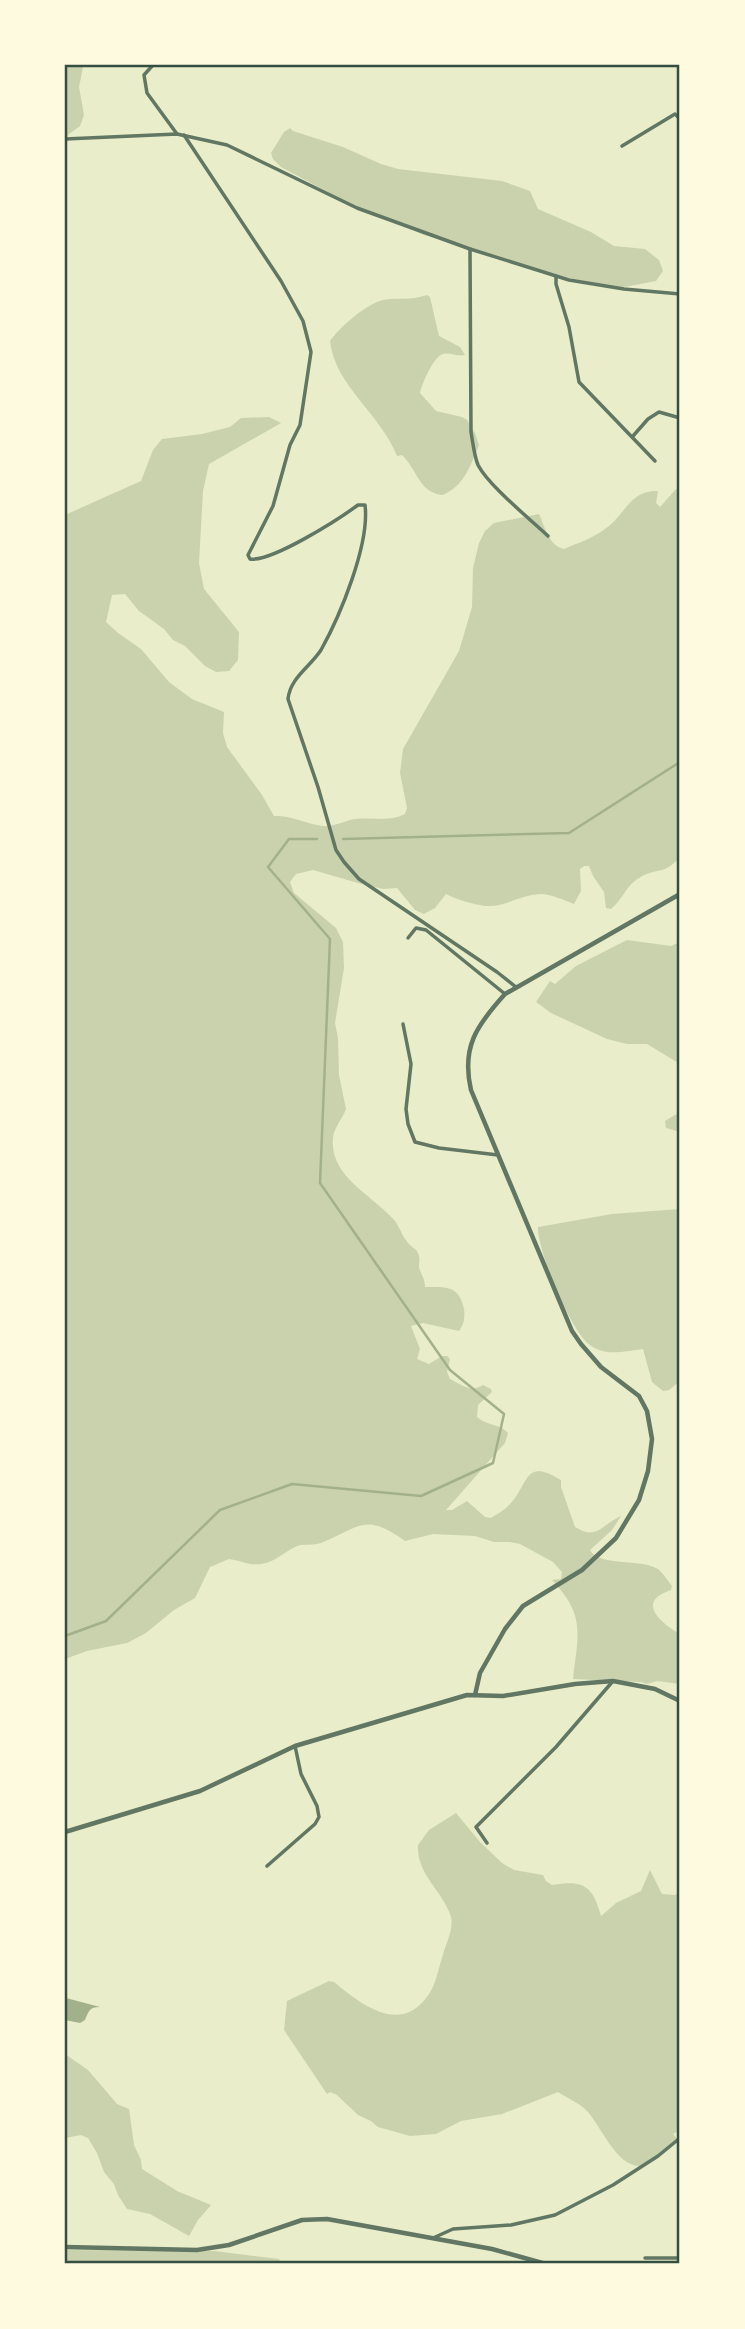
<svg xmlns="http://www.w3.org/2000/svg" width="745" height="2329" viewBox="0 0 745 2329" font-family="'Varela Round',sans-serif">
<rect width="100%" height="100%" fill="#e9edc9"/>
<g fill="#cad2ad">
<path d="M65 65 83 67 79 87 84 115 80 126 69 134 67 138 69 141 65 140Z"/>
<path d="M290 128 293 131 343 147 381 164 398 169 502 181 530 191 538 209 591 232 614 246 645 249 659 260 663 271 656 281 619 288 573 279 424 235 352 205 281 167 273 159 271 153 284 132Z"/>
<path d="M427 295 430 297 439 336 460 347 465 355C457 357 450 352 443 354 433 357 422 384 420 393L436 411 462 417 467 420 475 433 479 445C470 466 465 485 443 495 419 493 417 469 402 455L397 456C380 413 335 386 330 341 340 327 366 304 383 300 398 297 409 301 427 295Z"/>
<path d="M269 417 281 423 209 464 203 491 199 563 204 589 239 632 238 660 229 671 216 672 205 666 185 646 173 640 164 629 139 611 125 594 112 595 106 622 118 633 141 649 169 682 192 699 224 712 223 733 227 747 262 795 274 816C291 815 306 824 323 826 336 827 344 820 356 819 373 817 389 822 405 814L407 808 400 773 403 749 459 651 472 607 473 568 479 543 485 531 494 523 539 514C545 527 548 545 564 549 578 543 593 538 605 529 625 516 629 490 658 491L656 503 660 507 676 489 680 490V858C675 862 668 869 662 870 652 872 646 873 636 880 625 888 622 900 611 909L606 908 604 892 593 876 589 866H584L580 869 581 891 574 904C564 900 553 895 542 894 522 894 505 907 488 906 478 906 455 899 446 894L435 908 424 914 415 910 397 888 383 889 358 883 313 870 296 874 290 882 294 893 336 928 343 942 344 968 335 1023 338 1038 339 1075 346 1109C342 1120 334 1127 333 1138 329 1177 374 1196 395 1221 400 1228 403 1238 409 1244 413 1248 418 1250 419 1256 420 1259 419 1263 419 1267 421 1275 425 1278 425 1287 446 1287 459 1285 464 1309 465 1318 464 1324 459 1331L423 1323 411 1326 420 1349 417 1359 429 1364 442 1356H447L450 1359 447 1372 450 1379C462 1385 471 1393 483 1385L491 1389 492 1392 478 1405 477 1417C487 1426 499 1423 508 1433L505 1443 446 1510H452L467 1501 485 1517 491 1518C497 1514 505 1510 510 1504 529 1484 524 1457 561 1480V1487L575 1527C598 1541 600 1525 621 1516L612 1530 590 1550C599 1567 640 1558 658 1569 663 1573 668 1581 672 1586L671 1590C635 1602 661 1623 680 1634V1684L657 1681 647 1684 641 1682 573 1679C578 1634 586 1616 552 1580L561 1579 562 1572 553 1562 520 1544 510 1542H494L475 1536 433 1534 405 1541C364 1512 361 1527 321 1543 313 1546 303 1543 295 1547 285 1552 276 1560 266 1563 249 1567 244 1561 229 1559L210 1567 195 1598 174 1610 146 1633 127 1643 87 1651 65 1659V515L141 481 153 450 162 439 202 434 230 427 241 418Z"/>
<path d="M627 940 671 946 680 942V1064L647 1044H627L607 1039 551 1013 536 1002 550 981 555 984 576 966Z"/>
<path d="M680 1112V1132L666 1128 665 1121Z"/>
<path d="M680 1209V1381L669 1390 663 1391 652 1382 643 1349C625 1351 606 1357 590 1345 571 1332 537 1250 538 1227L612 1214Z"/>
<path d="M456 1813 480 1842 502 1863 514 1870 543 1875 546 1881 552 1885C584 1880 592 1885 601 1916L616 1903 641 1891 650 1870 662 1894 675 1895 680 1892V2130L673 2134 677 2139C672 2147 665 2152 657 2158 623 2187 604 2128 586 2110 579 2103 567 2098 558 2092L502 2114 461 2121 436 2134 410 2136 378 2127 371 2121 358 2115 337 2095 330 2092 327 2094 284 2030 287 2001 329 1981 334 1982C362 2005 401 2036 429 1994 436 1984 438 1970 442 1958 445 1946 454 1929 451 1917 443 1891 416 1874 418 1845L429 1830Z"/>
<path d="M65 2054 88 2070 117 2104 129 2109 134 2145 141 2160 142 2169 177 2191 211 2205 198 2220 189 2236 150 2214 127 2209 118 2195 114 2184 104 2172 97 2153 88 2138 81 2135 65 2138Z"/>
<path d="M65 2250 215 2251 279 2259 281 2264H65Z"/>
</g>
<path fill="#a3b18a" d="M65 1990 66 1998 100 2007C89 2007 89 2011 85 2020L80 2023 65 2020Z"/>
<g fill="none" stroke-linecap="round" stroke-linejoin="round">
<g stroke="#a3b18a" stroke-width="2.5">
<path d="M343 839 569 833 680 762"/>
<path d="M65 1636 106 1621 220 1510 292 1484 421 1496 493 1463 504 1414 450 1370 320 1183 330 939 268 867 289 839H317"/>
</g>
<g stroke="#617663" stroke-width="3.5">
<path d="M153 65 144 75 147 93 177 134"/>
<path d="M184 135 281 281 303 321 311 352 300 425 290 445 273 506 248 555 250 559C272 562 339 519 358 505H365C370 544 340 616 321 650 310 667 290 678 288 699L318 787 336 850 344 862 359 879 497 972 516 987"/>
<path d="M65 139 177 134 227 145 357 208 470 249 569 280 624 289 680 294"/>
<path d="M622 146 675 114 680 119"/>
<path d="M470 249 471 432C473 443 474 455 478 465 489 486 529 518 548 536"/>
<path d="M556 276V284L569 327 579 382 655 461"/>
<path d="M633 436 648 419 659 412 680 418"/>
<path d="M408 938 416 928 426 930 505 994"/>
<path d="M403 1024 411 1064 406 1109 408 1124 415 1142 439 1148 498 1155"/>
<path d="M487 1843 476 1827 556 1747 613 1681"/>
<path d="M267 1866 315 1824 319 1817 317 1806 301 1774 295 1746"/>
<path d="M433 2238 453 2229 511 2225 555 2215 613 2185 658 2156 680 2138"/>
<path d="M645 2258H680"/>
</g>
<g stroke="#617663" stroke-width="4.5">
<path d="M475 1695 480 1673 505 1629 523 1606 582 1570 616 1538 639 1500 648 1471 652 1439 647 1411 639 1396 601 1367 581 1344 572 1331 471 1090C461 1047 477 1025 505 994L680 894"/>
<path d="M65 1832 200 1791 295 1746 467 1695 503 1696 575 1684 613 1681 655 1689 680 1701"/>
<path d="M65 2247 197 2250 229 2245 302 2220 327 2219 492 2249 546 2264"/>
</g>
</g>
<rect width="745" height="2329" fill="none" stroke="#fefae0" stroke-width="133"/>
<rect x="66" y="66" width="612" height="2196" fill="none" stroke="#344e41" stroke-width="2.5"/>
</svg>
